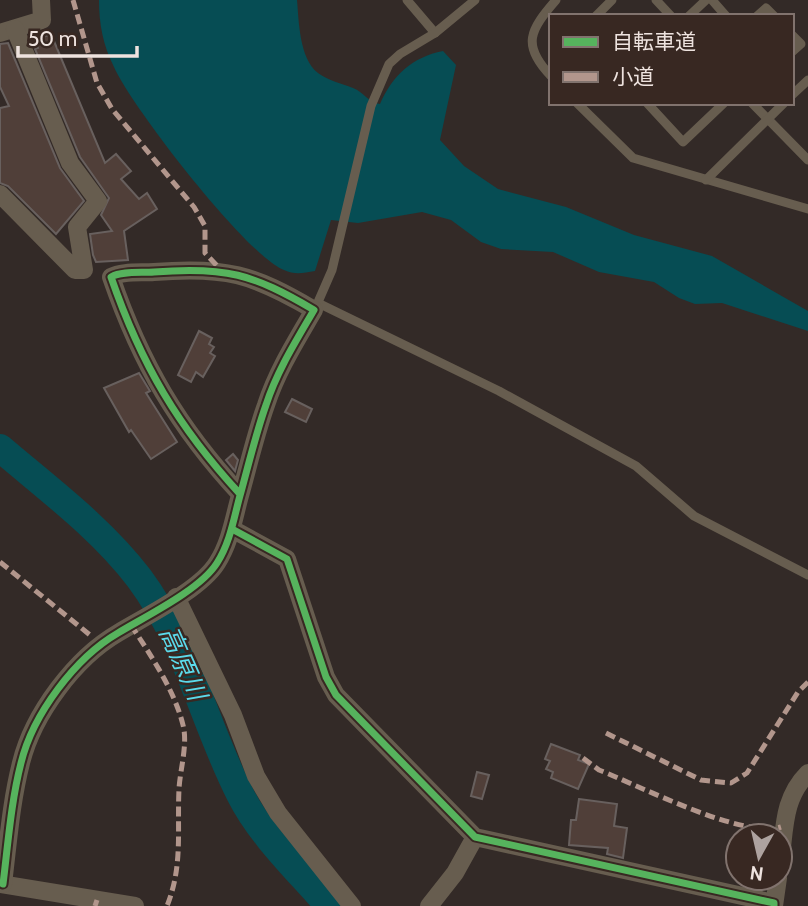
<svg xmlns="http://www.w3.org/2000/svg" width="808" height="906" viewBox="0 0 808 906" font-family="Cabin,'Noto Sans JP',sans-serif">
<rect width="100%" height="100%" fill="#332a27"/>
<path fill="#064d54" d="M99 0H297C299 21 299 58 318 73 329 81 341 83 353 88 364 92 367 102 380 104 392 76 412 57 443 51L456 65 440 140 464 166 498 189 566 207 634 235 712 256 808 311V331L722 303 695 304 679 298 654 282 599 272 553 252 501 249 481 242 451 220 422 212 358 223 331 220 315 271C303 273 295 275 284 270 247 256 131 106 114 67 103 45 99 24 99 0Z"/>
<g fill="none" stroke-linecap="round" stroke-linejoin="round">
<path stroke="#064d54" stroke-width="28" d="M0 448C48 489 101 528 139 578 187 642 204 724 240 794 261 836 299 871 329 906"/>
</g>
<g fill="#503f39" stroke="#68605e" stroke-width="2">
<path d="M51 34 105 163 116 154 131 171 121 179 139 199 147 193 157 209 124 231 128 260 96 262 93 255 90 234 112 231 101 215 109 198 80 157 35 49 38 48 35 40Z"/>
<path d="M8 43 60 168 84 201 56 234 8 186 0 183V108L9 106 0 87V44Z"/>
<path d="M199 331 212 338 209 344 214 347 210 353 215 356 203 377 196 372 191 382 178 375Z"/>
<path d="M139 373 150 391 146 393 177 442 151 459 131 430 129 432 104 388Z"/>
<path d="M292 399 312 409 306 422 285 412Z"/>
<path d="M233 454 238 460 235 471 226 460Z"/>
<path d="M551 744 580 755 578 760 589 764 578 789 551 778 553 772 546 769 550 761 545 759Z"/>
<path d="M477 772 489 775 482 799 471 796Z"/>
<path d="M579 799 617 804 614 826 627 828 623 858 607 854 608 848 569 845 571 820H576Z"/>
</g>
<g fill="none" stroke-linecap="round" stroke-linejoin="round">
<g stroke="#675d4f" stroke-width="9">
<path d="M407 0 435 33"/>
<path d="M656 0 671 16"/>
<path d="M712 0 726 16"/>
<path d="M596 16 612 0"/>
<path d="M689 16 706 0"/>
<path d="M757 16 766 8 774 16"/>
<path d="M792 35 801 44 792 52"/>
<path d="M551 76C521 45 530 30 556 0"/>
<path d="M792 95 808 80"/>
<path d="M577 103 633 158 808 209"/>
<path d="M647 103 683 142 724 103"/>
<path d="M752 103 808 160"/>
<path d="M706 180 784 103"/>
<path d="M318 303 499 391 636 466 694 516 808 575"/>
<path d="M315 309 332 270 371 106 389 64 400 54 435 33 475 0"/>
</g>
<g stroke="#675d4f" stroke-width="18">
<path d="M0 33 42 20 41 0"/>
<path d="M0 194 75 270H84L77 227 98 201 70 163 15 29"/>
<path d="M232 529 287 559 326 677 336 695 475 837 774 903"/>
<path d="M176 597 233 715 256 776 278 813 352 906"/>
<path d="M780 864C785 830 782 799 808 773"/>
<path d="M0 884 135 906"/>
<path d="M3 884C8 844 11 802 21 763 33 714 75 658 118 633 146 616 200 590 217 563 231 541 234 516 241 492 249 463 256 433 266 405 277 371 296 341 314 310 253 274 225 266 154 272 140 273 122 271 111 277 141 364 178 427 240 494"/>
<path d="M429 906 455 873 475 837"/>
<path d="M774 906 778 878"/>
</g>
<g stroke="#b2968c" stroke-width="5" stroke-dasharray="10 5" stroke-linecap="butt">
<path d="M73 0 97 83 112 109 194 207 205 226V253L221 270"/>
<path d="M0 562 90 635"/>
<path d="M131 625C151 656 174 689 183 725 188 744 180 770 179 789 177 831 183 866 167 906"/>
<path d="M606 733 701 780 731 783 747 773 798 692 808 682"/>
<path d="M583 758 599 770C640 786 743 839 781 827"/>
<path d="M95 906 97 900"/>
</g>
<g stroke="#382822" stroke-width="11">
<g id="cycleway">
<path d="M232 529 287 559 326 677 336 695 475 837 774 903V906"/>
<path d="M3 884C8 844 11 802 21 763 33 714 75 658 118 633 146 616 200 590 217 563 231 541 234 516 241 492 249 463 256 433 266 405 277 371 296 341 314 310 253 274 225 266 154 272 140 273 122 271 111 277 141 364 178 427 240 494"/>
</g>
</g>
<use href="#cycleway" stroke="#56b35d" stroke-width="7"/>
</g>
<g text-anchor="middle" dominant-baseline="central" stroke-width="5" stroke-linejoin="round" paint-order="stroke">
<g font-size="26" font-style="italic" fill="#5bdaeb" stroke="#382822">
<text transform="translate(183 663) rotate(66)">高原川</text>
</g>
</g>
<rect x="549" y="14" width="245" height="91" fill="#382822" stroke="#81736e" stroke-width="2"/>
<rect x="563" y="37" width="35" height="10" fill="#56b35d" stroke="#81736e" stroke-width="2"/>
<text x="612" y="49" font-size="21" fill="#eee3df">自転車道</text>
<rect x="563" y="72" width="35" height="10" fill="#b2968c" stroke="#81736e" stroke-width="2"/>
<text x="612" y="84" font-size="21" fill="#eee3df">小道</text>
<g transform="translate(759 857) rotate(188)"><circle r="33" fill="#382822" stroke="#81736e" stroke-width="2"/>
<path d="M0-5L12 26L0 18L-12 26Z" fill="#ada29f"/>
<text y="-10" font-size="19" font-weight="bold" text-anchor="middle" fill="#eee3df">N</text>
</g>
<path d="M18 46v10h119v-10" fill="none" stroke="#eee3df" stroke-width="3.5"/>
<text x="28" y="46" font-size="21" fill="#eee3df" stroke="#382822" stroke-width="5" paint-order="stroke">50 m</text>
</svg>
